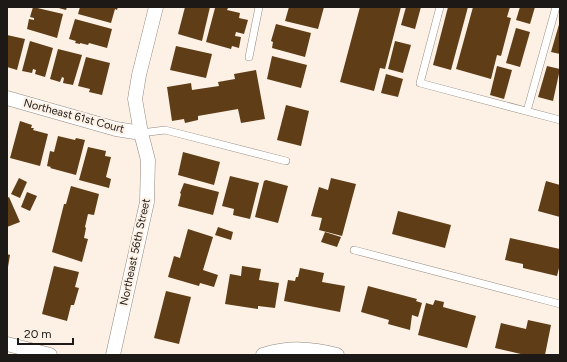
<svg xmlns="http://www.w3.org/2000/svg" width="567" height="362" viewBox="0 0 567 362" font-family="Figtree,sans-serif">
<rect width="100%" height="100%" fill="#fdf1e6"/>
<g fill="#5f3e17">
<path d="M33 7 63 14 57 38 27 29 29 19 34 20V18L30 17Z"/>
<path d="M55 7H67L66 10Z"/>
<path d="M80 7H118L117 10 115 9 111 23 78 14Z"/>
<path d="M185 7H210L202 41 178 34Z"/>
<path d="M225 7 228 8 227 10 240 13 239 18 248 20 244 34 236 32 235 36 241 37 239 48 232 46 231 49 206 42 215 8Z"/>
<path d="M289 7H324L318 29 285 21Z"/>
<path d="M360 7H401L385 69 380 68 374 91 340 82Z"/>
<path d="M406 7H421L415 29 401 25Z"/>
<path d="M448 7H468L451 70 433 65Z"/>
<path d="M473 7H510L507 17 511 18 501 56 497 55 491 79 456 69Z"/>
<path d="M520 7H535L530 24 516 20Z"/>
<path d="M75 19 112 29 107 48 89 43 88 45 80 43V44L75 43 76 41 69 39Z"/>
<path d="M560 21V54L551 52Z"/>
<path d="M276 24 311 33 305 57 272 48 273 42 271 41Z"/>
<path d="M516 28 530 32 520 67 506 63Z"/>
<path d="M7 35 25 39 17 70 7 67Z"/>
<path d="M30 41 53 48 45 77 35 74 36 70 33 69 32 73 22 71Z"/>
<path d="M395 41 411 45 403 73 388 69Z"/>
<path d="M176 46 212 54 206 78 170 70Z"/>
<path d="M58 49 82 55 73 85 63 83 64 78 62 77 60 82 50 79Z"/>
<path d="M272 56 307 65 301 88 267 79Z"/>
<path d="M86 57 110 63 102 95 89 92 90 89 78 86Z"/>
<path d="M497 66 512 70 504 99 490 95Z"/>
<path d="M547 66 560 69 553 101 538 97Z"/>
<path d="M256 70 265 119 241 123 238 109 198 116V120L185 123 184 119 172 121 167 87 191 83 192 90 219 86 218 82 235 79 234 74Z"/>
<path d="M386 74 403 79 398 97 381 93Z"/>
<path d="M286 105 309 111 301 146 277 140Z"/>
<path d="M20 121 32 125 31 128H34L33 130 48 134 40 166 10 158Z"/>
<path d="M58 136 75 140 76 138 85 140 76 175 50 168 51 167 47 166 50 151 54 152Z"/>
<path d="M88 147 106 151 105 156 111 157 106 177 111 179 109 188 79 180Z"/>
<path d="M183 152 220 162 214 185 178 175Z"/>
<path d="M230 176 259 183 250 219 233 215 234 209 222 206Z"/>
<path d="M19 178 27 182 20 198 11 194Z"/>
<path d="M331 178 356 184 342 236 319 230 322 218 311 216 319 187 328 190Z"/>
<path d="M266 180 288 186 278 223 255 217 264 181Z"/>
<path d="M546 181 560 185V217L538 211Z"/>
<path d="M184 183 219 192 213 215 178 206 181 194 180 193Z"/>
<path d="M71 186 99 194 94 215 88 214 85 227 86 228 84 238 88 239 82 262 52 252 64 204H66Z"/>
<path d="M27 192 37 196 30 211 21 207Z"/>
<path d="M9 197 20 222 7 227V198Z"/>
<path d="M398 211 451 225 445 248 392 234Z"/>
<path d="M218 227 233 232 231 240 215 235Z"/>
<path d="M188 229 213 237 203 270 218 275 214 287 200 283 199 286 168 277 174 256 180 258Z"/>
<path d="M325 232 341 237 337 247 321 242Z"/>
<path d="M510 238 560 249V264L557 276 523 268V264L505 260Z"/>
<path d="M7 254 10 255 8 267H7Z"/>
<path d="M54 266 79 272 75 287 79 288 74 305H71L67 321 42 314Z"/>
<path d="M242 266 261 269 259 280 279 283 275 308 258 306V309L225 304 230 274 241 276Z"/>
<path d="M300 268 324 273 322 282 345 286 340 312 284 301 288 280 295 281 296 277H298Z"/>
<path d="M368 286 417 299 416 301 422 303 418 317 412 315 410 330 388 324 389 320 361 312Z"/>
<path d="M166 291 191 297 179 344 154 338Z"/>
<path d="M435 300 444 302 443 307 476 316 467 348 418 335 426 303 433 305Z"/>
<path d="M528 320 551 325 545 355H525L495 348 501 323 526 329Z"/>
</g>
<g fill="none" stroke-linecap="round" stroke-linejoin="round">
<g stroke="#93887e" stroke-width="8">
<g id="lane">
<path d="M440 7 420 83 560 120"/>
<path d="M249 57 259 7"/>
<path d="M527 111 556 7"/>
<path d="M141 133 165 130 286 161"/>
<path d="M354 250 560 304"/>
</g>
</g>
<g stroke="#93887e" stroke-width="15">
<g id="street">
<path d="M7 98 116 129 141 133"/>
<path d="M7 344 50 355"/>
<path d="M113 355 147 202 148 160 141 133 135 99 139 75 156 7"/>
<path d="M263 355C289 347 310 348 337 355"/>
</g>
</g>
<use href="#lane" stroke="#fff" stroke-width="7"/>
<use href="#street" stroke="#fff" stroke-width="14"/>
</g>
<g text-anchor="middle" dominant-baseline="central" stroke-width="4" stroke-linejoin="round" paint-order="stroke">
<g font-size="11" fill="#1d1916" stroke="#fdf1e6">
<text transform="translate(74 116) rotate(15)">Northeast 61st Court</text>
<text transform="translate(135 252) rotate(-78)">Northeast 56th Street</text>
</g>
</g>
<rect width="567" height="362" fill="none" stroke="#1d1916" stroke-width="16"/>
<path d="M18 338v6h55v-6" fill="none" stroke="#1d1916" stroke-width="2"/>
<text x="24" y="338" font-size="12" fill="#1d1916" stroke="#fdf1e6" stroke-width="3" paint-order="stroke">20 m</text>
</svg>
